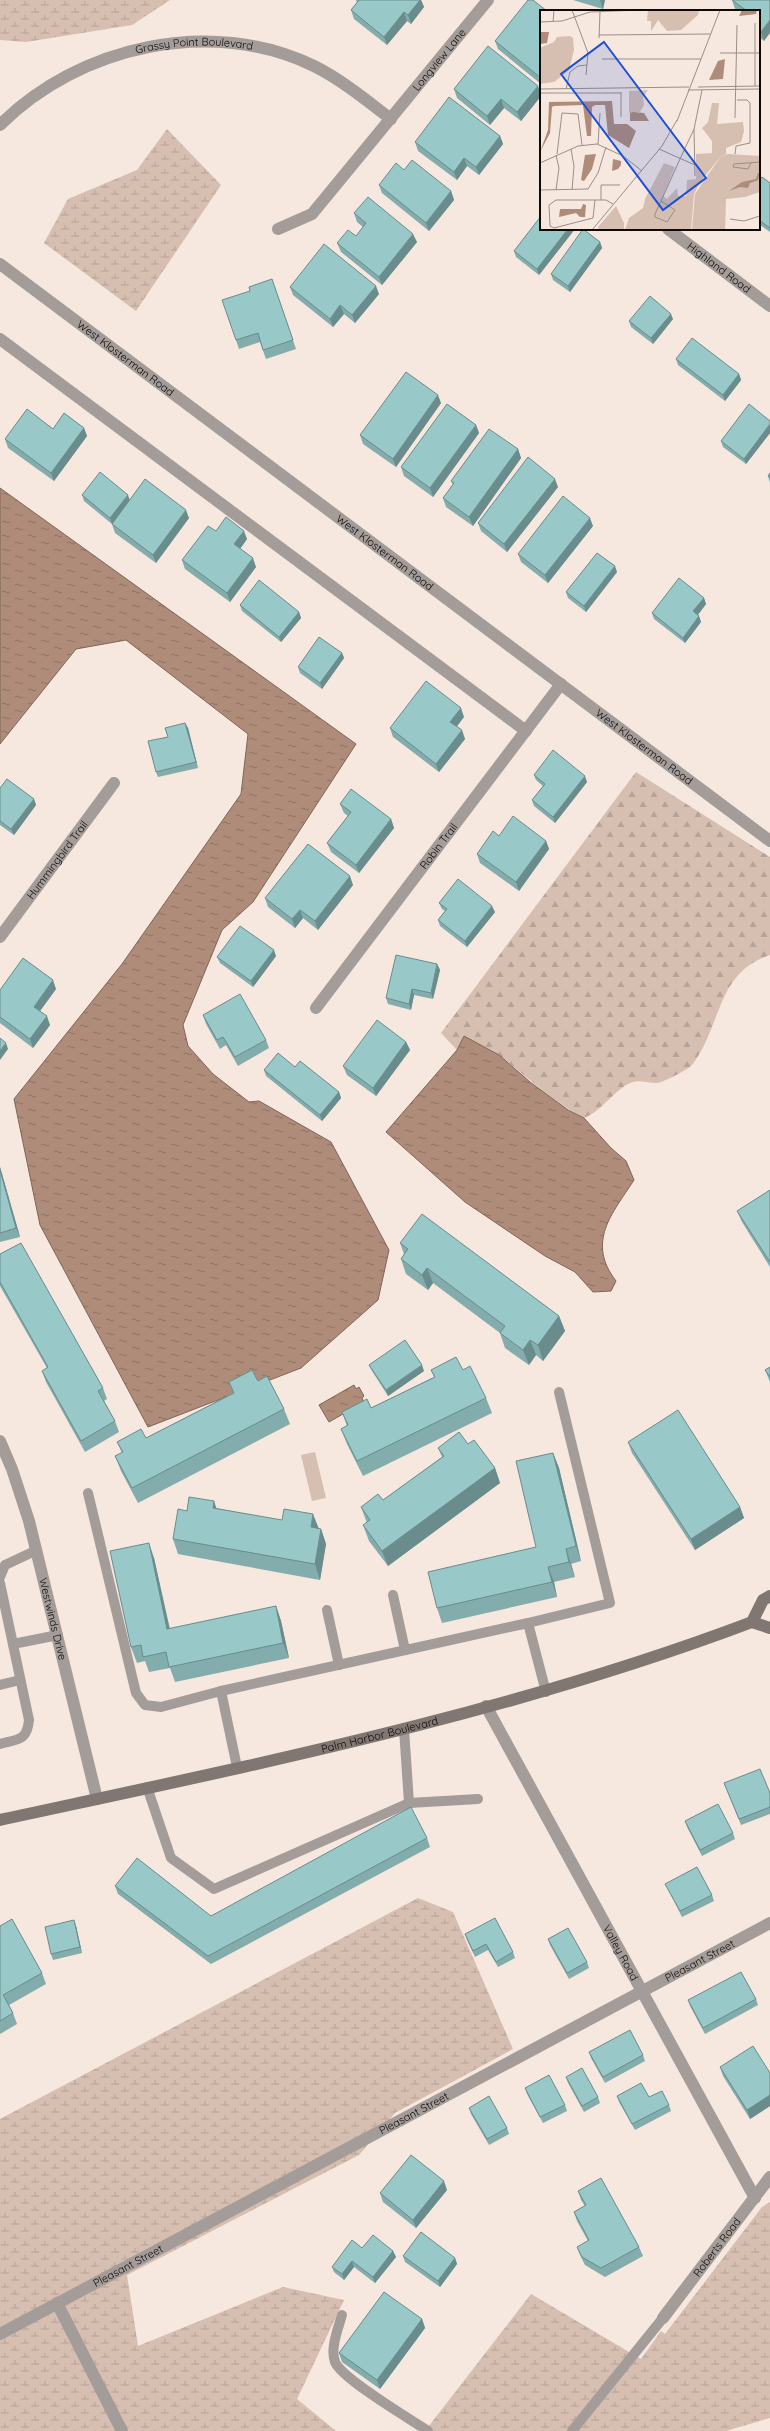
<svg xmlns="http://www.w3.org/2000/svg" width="770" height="2431" viewBox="0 0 770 2431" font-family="Quicksand,sans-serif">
<defs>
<pattern id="forest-firs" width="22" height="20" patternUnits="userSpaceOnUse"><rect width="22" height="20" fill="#d6beb1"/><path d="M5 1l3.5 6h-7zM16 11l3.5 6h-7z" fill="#b6a297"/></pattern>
<pattern id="wetland-marsh" width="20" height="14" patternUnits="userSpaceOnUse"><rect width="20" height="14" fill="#d6beb1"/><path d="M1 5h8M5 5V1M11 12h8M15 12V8" fill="none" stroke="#b6a297"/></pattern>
<pattern id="water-ripples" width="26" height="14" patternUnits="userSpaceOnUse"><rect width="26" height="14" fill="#af8c79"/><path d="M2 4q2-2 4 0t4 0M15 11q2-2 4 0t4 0" fill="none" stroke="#8d7161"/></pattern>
</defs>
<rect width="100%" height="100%" fill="#f6e7df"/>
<path fill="url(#forest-firs)" d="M636 772 770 857V955C716 972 722 1026 692 1065 689 1069 662 1083 657 1083 648 1083 639 1079 630 1083 612 1092 602 1111 584 1118 553 1102 528 1077 500 1056 489 1048 476 1043 464 1036L457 1050 441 1033Z"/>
<g fill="url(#wetland-marsh)">
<path d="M0 0H170L132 25 26 42 0 40Z"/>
<path d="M167 129 221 185 136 311 44 243 68 199 137 170Z"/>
<path d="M418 1898 453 1912 513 2049 395 2113 359 2155 127 2275 138 2346 283 2287 344 2300 297 2399 336 2431H0V2119Z"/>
<path d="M770 2202V2418L726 2431H425L531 2294 641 2359 661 2331 665 2334 762 2207Z"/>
</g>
<path fill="#d6beb1" d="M315 1452 326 1498 312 1501 301 1455Z"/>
<g fill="url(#water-ripples)" stroke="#7f6557">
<path d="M0 488 356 744 253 902 222 930 183 1025 188 1046 213 1074 249 1102 259 1101 331 1142 389 1250 378 1300 301 1368 148 1427 40 1225 14 1099 122 964 241 794 248 734 126 640 76 649 0 744Z"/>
<path d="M464 1036 499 1055 530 1082 568 1110 584 1118 611 1148 626 1161 634 1180C612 1214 586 1242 616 1281L611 1291 593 1292 575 1272 545 1256 465 1202 386 1132 457 1050Z"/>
<path d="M354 1385 356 1389 359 1387 364 1396 362 1398 364 1402 329 1422 319 1405Z"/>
</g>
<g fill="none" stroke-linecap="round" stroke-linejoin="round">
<g stroke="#a39c99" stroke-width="10">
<path d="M88 1493 136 1693 145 1705 161 1707 221 1691 528 1623 546 1692"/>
<path d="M0 1577 5 1565 37 1550"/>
<path d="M0 1583 29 1720C27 1741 18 1739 0 1744"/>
<path d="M393 1595 405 1650"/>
<path d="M327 1610 339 1665"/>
<path d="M528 1623 610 1603 559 1392"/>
<path d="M13 1644 58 1635"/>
<path d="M0 1685 20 1680"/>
<path d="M221 1691 237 1767"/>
<path d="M147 1787 171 1858 214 1889 409 1803 404 1729"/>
<path d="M409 1803 478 1799"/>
<path d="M342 2315C338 2329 330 2348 335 2362 342 2379 410 2419 428 2431"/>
<path d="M572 2431 663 2318"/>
</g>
<g stroke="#a39c99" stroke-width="12">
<path id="s1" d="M0 125C79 46 211 16 314 66 342 80 366 100 391 119"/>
<path id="s2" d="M278 229 312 214 488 0"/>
<path id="s3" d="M668 229 770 306"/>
<path d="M0 339 526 731"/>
<path id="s4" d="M0 937 114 783"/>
<path id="s5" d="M316 1008 561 684"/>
<path id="s6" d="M0 1441 12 1469 29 1521 97 1799"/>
<path id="s7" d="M486 1706 755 2198"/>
<path d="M57 2303 122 2431"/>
<path id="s8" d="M663 2318 770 2177"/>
<path id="s9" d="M0 2334 770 1923"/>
</g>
<path stroke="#a39c99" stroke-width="12" id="s10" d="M0 264 770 841"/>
<g stroke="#807773" stroke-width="12">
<path d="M752 1622 763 1600 770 1596"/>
<path id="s11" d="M0 1820C253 1765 509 1714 752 1622L770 1628"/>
</g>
</g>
<g fill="#83acac">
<path d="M356 0H421L424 7 411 24 407 21 387 45 354 19 351 10 357 3Z"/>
<path d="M573 0H605L603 9Z"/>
<path d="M732 0H770L764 41 759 37V11H739L735 9Z"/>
<path d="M541 11V84L498 49 495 41Z"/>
<path d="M454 89 541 94V96L521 121 504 108 490 125 457 98Z"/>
<path d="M500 136 503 144 479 175 467 166 457 180 418 151 415 142Z"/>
<path d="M404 170 451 191 454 200 429 231 382 193 379 185Z"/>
<path d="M759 181 770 183V232L759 224Z"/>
<path d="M354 213 417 242 382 285 341 252 337 243 356 236 363 227 357 222Z"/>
<path d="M541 229H575L539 275 516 257 514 251Z"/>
<path d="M600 242 602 248 570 292 553 280 551 274Z"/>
<path d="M272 279 296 349 266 359 260 342 239 349 236 340 250 291Z"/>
<path d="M290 287 379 294 355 323 344 314 333 327 293 295Z"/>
<path d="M673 319 653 344 631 327 629 321Z"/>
<path d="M676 359 739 374 741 380 725 401 678 365Z"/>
<path d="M441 403 396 467 363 444 360 435Z"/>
<path d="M770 421V433L746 464 723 447 721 441Z"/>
<path d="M476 425 479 433 433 497 404 476 401 467Z"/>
<path d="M84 428 87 436 54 481 8 448 5 439 53 429Z"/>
<path d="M518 449 521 458 473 526 446 507 443 498 453 485 451 481Z"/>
<path d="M770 473V483L768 476Z"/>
<path d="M558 487 507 552 481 531 478 523Z"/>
<path d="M82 495 130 499 189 518 156 563 115 533 112 524 84 501Z"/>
<path d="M593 526 548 583 521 562 518 554Z"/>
<path d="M216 531 247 539 240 549 256 567 230 602 185 569 182 560Z"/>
<path d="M617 572 586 612 568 598 566 592Z"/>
<path d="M704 598 706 604 698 615 701 622 685 643 654 619 652 613Z"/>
<path d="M240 605 299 612 301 618 281 642 242 611Z"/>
<path d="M342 653 344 658 322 689 300 673 298 667Z"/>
<path d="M464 717 457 726 465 739 439 772 393 737 390 728Z"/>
<path d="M185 723 188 728 198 768 158 777 156 772 168 737Z"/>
<path d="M534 775 587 782 555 823 534 806 532 800 543 786 536 780Z"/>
<path d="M0 788 34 799 36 805 14 835 0 825Z"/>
<path d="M340 804 391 819 394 828 359 873 331 852 327 843 348 816 344 813Z"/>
<path d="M546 841 549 849 519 891 480 863 477 854Z"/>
<path d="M353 885 318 930 303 918 295 928 268 907 265 898Z"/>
<path d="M439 903 495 912 467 947 440 926 438 920 445 911 442 909Z"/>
<path d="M276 956 253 987 220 963 217 957Z"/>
<path d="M437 964 440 970 433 999 414 995 411 1010 388 1004 386 998Z"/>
<path d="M56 989 40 1011 50 1025 33 1048 0 1023V990Z"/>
<path d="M203 1015 266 1040 269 1048 238 1066 226 1045 220 1049 206 1024Z"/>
<path d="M406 1042 410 1050 376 1096 347 1075 343 1066Z"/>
<path d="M295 1067 339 1092 341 1098 322 1121 266 1076 264 1070Z"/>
<path d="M0 1167 20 1237 0 1242Z"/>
<path d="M770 1190V1267L742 1222 737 1211Z"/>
<path d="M400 1243 559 1316 565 1331 543 1361 536 1355 529 1365 505 1348 500 1333 433 1283 428 1290 406 1274 401 1259 404 1254Z"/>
<path d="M0 1254 103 1388 107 1399 104 1401 115 1421 119 1432 85 1452 46 1382 42 1371 47 1368 0 1286Z"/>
<path d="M369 1365 424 1371 388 1396 372 1371Z"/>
<path d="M770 1367V1382L765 1370Z"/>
<path d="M431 1370H463L486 1398 492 1413 363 1476 347 1444 341 1429 347 1426 342 1412 371 1408 434 1377Z"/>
<path d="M258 1381 284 1409 290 1424 138 1503 121 1471 115 1456 122 1453 117 1442 146 1438 233 1393 229 1382Z"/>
<path d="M628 1442 740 1507 744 1518 695 1550 632 1453Z"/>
<path d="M468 1444 495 1468 500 1483 388 1566 369 1541 363 1525 367 1523 361 1507 383 1500 442 1457 438 1448Z"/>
<path d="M553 1453 559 1468 581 1561 571 1564 575 1577 554 1582 557 1597 442 1623 437 1608 536 1547Z"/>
<path d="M214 1501 216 1508 321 1529 326 1544 320 1580 178 1554 173 1539 187 1511Z"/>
<path d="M154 1558 170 1629 276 1606 281 1621 289 1658 175 1682 170 1668 149 1672 145 1661 137 1663 131 1647Z"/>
<path d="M724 1783 770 1793V1814L741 1825Z"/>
<path d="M685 1821 733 1833 735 1839 702 1856 687 1827Z"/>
<path d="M427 1838 430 1847 211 1964 118 1894 115 1886 211 1916Z"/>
<path d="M665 1884 712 1895 714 1901 682 1917 668 1889Z"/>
<path d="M0 1926 42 1973 46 1984 9 2005 13 2013 17 2024 0 2034Z"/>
<path d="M76 1926 82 1953 53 1960 51 1954Z"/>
<path d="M465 1934 513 1952 515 1958 498 1967 488 1950 475 1957 467 1940Z"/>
<path d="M548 1939 587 1962 589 1968 569 1979 550 1945Z"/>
<path d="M756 1999 758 2005 705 2034 690 2006 688 2000Z"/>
<path d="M589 2052 643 2055 645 2061 605 2083 591 2058Z"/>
<path d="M720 2067 770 2073V2106L750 2119 723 2076Z"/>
<path d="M566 2077 598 2097 600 2103 584 2112 568 2083Z"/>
<path d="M525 2088 565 2105 567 2111 543 2123 527 2094Z"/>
<path d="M617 2096 649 2097 669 2105 671 2111 635 2130 619 2102Z"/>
<path d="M469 2108 507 2128 509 2134 489 2145 471 2114Z"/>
<path d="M447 2190 416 2228 383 2202 380 2193Z"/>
<path d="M578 2191 639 2247 643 2256 605 2277 585 2265 580 2255 577 2247 588 2241 577 2221 574 2212 585 2206 581 2200Z"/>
<path d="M362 2248 393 2251 396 2257 375 2283 354 2267 344 2280 334 2272 332 2267Z"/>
<path d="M403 2256 455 2258 457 2264 440 2287 405 2262Z"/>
<path d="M422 2319 425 2328 380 2389 342 2362 339 2353Z"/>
</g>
<g fill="#6a8c8c">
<path d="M420 0H421L424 7 411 24 408 15Z"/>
<path d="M600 0H605L603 9Z"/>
<path d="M404 12 407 21 387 45 384 37Z"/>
<path d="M770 20V33L764 41 761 32Z"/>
<path d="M538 86 541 94V96L521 121 517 112Z"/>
<path d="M501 99 504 108 490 125 487 116Z"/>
<path d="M500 136 503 144 479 175 476 167Z"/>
<path d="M464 158 467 166 457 180 454 172Z"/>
<path d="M451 191 454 200 429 231 426 223Z"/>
<path d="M568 229H575L539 275 537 269Z"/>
<path d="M413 234 417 242 382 285 379 277Z"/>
<path d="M600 242 602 248 570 292 568 286Z"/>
<path d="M376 286 379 294 355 323 352 315Z"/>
<path d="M340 305 344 314 333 327 330 319Z"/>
<path d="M671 314 673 319 653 344 651 338Z"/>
<path d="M739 374 741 380 725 401 723 395Z"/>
<path d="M438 395 441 403 396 467 393 459Z"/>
<path d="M770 424V433L746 464 744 459Z"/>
<path d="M476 425 479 433 433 497 430 488Z"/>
<path d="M84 428 87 436 54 481 51 473Z"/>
<path d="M518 449 521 458 473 526 469 517Z"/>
<path d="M555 479 558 487 507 552 504 544Z"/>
<path d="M128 495 130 501 112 524 110 518Z"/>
<path d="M186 510 189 518 156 563 153 555Z"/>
<path d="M590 518 593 526 548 583 545 575Z"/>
<path d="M244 531 247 539 237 553 234 544Z"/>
<path d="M253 558 256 567 230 602 227 593Z"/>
<path d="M615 566 617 572 586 612 584 606Z"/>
<path d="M704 598 706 604 696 617 693 611Z"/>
<path d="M299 612 301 618 281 642 279 637Z"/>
<path d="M699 616 701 622 685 643 683 638Z"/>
<path d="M342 653 344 658 322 689 320 683Z"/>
<path d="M461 708 464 717 454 730 450 722Z"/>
<path d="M185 723 188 728 198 768 196 762Z"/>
<path d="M462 730 465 739 439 772 436 764Z"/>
<path d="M585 776 587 782 555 823 553 817Z"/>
<path d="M34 799 36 805 14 835 11 829Z"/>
<path d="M391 819 394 828 359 873 356 865Z"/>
<path d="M546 841 549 849 519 891 516 882Z"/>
<path d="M350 876 353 885 318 930 315 921Z"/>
<path d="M492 906 495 912 467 947 465 941Z"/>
<path d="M300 910 303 918 295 928 292 919Z"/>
<path d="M274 950 276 956 253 987 251 981Z"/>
<path d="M437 964 440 970 433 999 431 993Z"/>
<path d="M53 980 56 989 37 1015 34 1007Z"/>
<path d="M412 989 414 995 411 1010 409 1004Z"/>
<path d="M47 1016 50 1025 33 1048 30 1039Z"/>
<path d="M406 1042 410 1050 376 1096 373 1088Z"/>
<path d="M6 1043 8 1049 0 1060V1051Z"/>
<path d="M339 1092 341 1098 322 1121 320 1115Z"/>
<path d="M0 1167 20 1237 16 1228 0 1170Z"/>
<path d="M427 1268 433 1283 428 1290 422 1275Z"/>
<path d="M559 1316 565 1331 543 1361 538 1345Z"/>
<path d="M530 1340 536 1355 529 1365 523 1350Z"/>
<path d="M422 1365 424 1371 388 1396 386 1390Z"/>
<path d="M553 1453 559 1468 581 1561 576 1546Z"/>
<path d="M495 1468 500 1483 388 1566 382 1551Z"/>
<path d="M214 1501 219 1517 213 1508Z"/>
<path d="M740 1507 744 1518 695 1550 691 1539Z"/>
<path d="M313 1514 319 1529 311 1527Z"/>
<path d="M321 1529 326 1544 320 1580 315 1564Z"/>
<path d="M149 1543 154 1558 173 1645 167 1629Z"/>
<path d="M566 1549 571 1564 575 1577 569 1562Z"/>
<path d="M548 1567 554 1582 557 1597 552 1582Z"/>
<path d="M276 1606 281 1621 289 1658 283 1643Z"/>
<path d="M74 1920 76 1926 82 1953 80 1947Z"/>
<path d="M770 2095V2106L750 2119 747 2110Z"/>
<path d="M444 2181 447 2190 416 2228 413 2220Z"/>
<path d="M393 2251 396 2257 375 2283 373 2277Z"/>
<path d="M455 2258 457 2264 440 2287 438 2281Z"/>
<path d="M352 2261 354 2267 344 2280 342 2274Z"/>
<path d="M422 2319 425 2328 380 2389 377 2380Z"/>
</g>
<g fill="#98c8c8" stroke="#6a8c8c">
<path d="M359 0H420L408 15 404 12 384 37 351 10Z"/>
<path d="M528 0H533L547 11H541V78L495 41Z"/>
<path d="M732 0H770V20L761 32 759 31V11H747Z"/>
<path d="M488 46 538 86 517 112 501 99 487 116 454 89Z"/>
<path d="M449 97 500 136 476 167 464 158 454 172 415 142Z"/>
<path d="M412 160 451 191 426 223 379 185 396 163 404 170Z"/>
<path d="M762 177 770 183V228L759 220V181Z"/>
<path d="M368 197 413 234 379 277 337 243 348 230 356 236 366 223 354 213Z"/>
<path d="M541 216V229H568L537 269 514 251Z"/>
<path d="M583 229 600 242 568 286 551 274Z"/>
<path d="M324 244 376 286 352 315 340 305 330 319 290 287Z"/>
<path d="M272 279 293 340 263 350 258 333 236 340 222 300 250 291 249 287Z"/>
<path d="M650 296 671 314 651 338 629 321Z"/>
<path d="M692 338 739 374 723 395 676 359Z"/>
<path d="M406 372 438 395 393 459 360 435Z"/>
<path d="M447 404 476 425 430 488 401 467Z"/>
<path d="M749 404 770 421V424L744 459 721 441Z"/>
<path d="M27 409 53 429 64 413 84 428 51 473 5 439Z"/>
<path d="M489 429 518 449 469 517 443 498 454 483 451 481Z"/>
<path d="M528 457 555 479 504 544 478 523Z"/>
<path d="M100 472 128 495 110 518 82 495Z"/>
<path d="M770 473V478L768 476Z"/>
<path d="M145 479 186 510 153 555 112 524Z"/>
<path d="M563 496 590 518 545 575 518 554Z"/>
<path d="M226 517 244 531 234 544 253 558 227 593 182 560 208 526 216 531Z"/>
<path d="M597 553 615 566 584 606 566 592Z"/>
<path d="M679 578 704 598 693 611 699 616 683 638 652 613Z"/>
<path d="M259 580 299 612 279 637 240 605Z"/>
<path d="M319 637 342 653 320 683 298 667Z"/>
<path d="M426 681 461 708 450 722 462 730 436 764 390 728Z"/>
<path d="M185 723 196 762 156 772 148 741 168 737 165 728Z"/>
<path d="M553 750 585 776 553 817 532 800 545 784 534 775Z"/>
<path d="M7 779 34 799 11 829 0 821V788Z"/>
<path d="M351 789 391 819 356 865 327 843 351 812 340 804Z"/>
<path d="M513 816 546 841 516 882 477 854 493 831 499 836Z"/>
<path d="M308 844 350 876 315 921 300 910 292 919 265 898Z"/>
<path d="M458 879 492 906 465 941 438 920 447 909 439 903Z"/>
<path d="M240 926 274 950 251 981 217 957Z"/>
<path d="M396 955 437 964 431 993 412 989 409 1004 386 998Z"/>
<path d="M23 958 53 980 34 1007 47 1016 30 1039 0 1017V990Z"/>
<path d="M240 994 266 1040 235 1057 223 1037 217 1040 203 1015Z"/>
<path d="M377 1020 406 1042 373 1088 343 1066Z"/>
<path d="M0 1038 6 1043 0 1051Z"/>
<path d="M278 1053 295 1067 300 1061 339 1092 320 1115 264 1070Z"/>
<path d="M0 1170 16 1228 0 1233Z"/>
<path d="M770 1190V1262L737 1211Z"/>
<path d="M422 1214 559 1316 538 1345 530 1340 523 1350 500 1333 505 1326 427 1268 422 1275 401 1259 408 1249 400 1243Z"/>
<path d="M21 1243 103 1388 98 1391 115 1421 81 1441 42 1371 48 1367 0 1282V1254Z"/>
<path d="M405 1340 422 1365 386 1390 369 1365Z"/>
<path d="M456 1357 463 1370 470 1366 486 1398 357 1461 341 1429 348 1425 342 1412 367 1399 371 1408 435 1377 431 1370Z"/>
<path d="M770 1367V1377L765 1370Z"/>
<path d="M252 1370 258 1381 267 1376 284 1409 132 1488 115 1456 123 1452 117 1442 141 1429 146 1438 234 1393 229 1382Z"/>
<path d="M678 1410 740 1507 691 1539 628 1442Z"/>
<path d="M459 1432 468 1444 474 1440 495 1468 382 1551 363 1525 370 1520 361 1507 378 1494 383 1500 444 1456 438 1448Z"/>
<path d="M553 1453 576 1546 566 1549 569 1562 548 1567 552 1582 437 1608 428 1572 536 1547 516 1461Z"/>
<path d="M189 1497 214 1501 213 1508 282 1520 284 1509 313 1514 311 1527 321 1529 315 1564 173 1539 178 1509 187 1511Z"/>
<path d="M149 1543 167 1629 276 1606 283 1643 169 1667 166 1652 143 1657 141 1645 131 1647 110 1551Z"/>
<path d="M760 1769 770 1793V1807L739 1819 724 1783Z"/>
<path d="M718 1804 733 1833 700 1850 685 1821Z"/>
<path d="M411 1807 427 1838 208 1956 115 1886 137 1858 211 1916Z"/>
<path d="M697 1867 712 1895 680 1911 665 1884Z"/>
<path d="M495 1918 513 1952 496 1962 486 1944 473 1951 465 1934Z"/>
<path d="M12 1919 42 1973 3 1995 13 2013 0 2021V1926Z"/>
<path d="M74 1920 80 1947 51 1954 45 1927Z"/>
<path d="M568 1928 587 1962 567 1973 548 1939Z"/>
<path d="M741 1972 756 1999 703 2028 688 2000Z"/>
<path d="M630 2030 643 2055 603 2077 589 2052Z"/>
<path d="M753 2046 770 2073V2095L747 2110 720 2067Z"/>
<path d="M582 2068 598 2097 582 2106 566 2077Z"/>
<path d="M549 2075 565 2105 540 2117 525 2088Z"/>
<path d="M641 2083 649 2097 662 2091 669 2105 632 2124 617 2096Z"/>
<path d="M489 2096 507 2128 487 2139 469 2108Z"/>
<path d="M411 2155 444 2181 413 2220 380 2193Z"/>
<path d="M601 2178 639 2247 601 2268 582 2257 577 2247 589 2240 574 2212 586 2205 578 2191Z"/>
<path d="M421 2232 455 2258 438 2281 403 2256Z"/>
<path d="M373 2235 393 2251 373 2277 352 2261 342 2274 332 2267 352 2240 362 2248Z"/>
<path d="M384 2292 422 2319 377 2380 339 2353Z"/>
</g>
<g text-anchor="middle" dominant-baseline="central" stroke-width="3.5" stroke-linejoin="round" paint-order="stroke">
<g font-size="11" fill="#0f0a08" stroke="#fef5f1">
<text stroke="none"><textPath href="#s1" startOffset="216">Grassy Point Boulevard</textPath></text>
<text stroke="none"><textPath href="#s2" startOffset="237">Longview Lane</textPath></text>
<text stroke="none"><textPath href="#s3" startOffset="64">Highland Road</textPath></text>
<text stroke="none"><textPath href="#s10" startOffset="157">West Klosterman Road</textPath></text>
<text stroke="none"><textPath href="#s10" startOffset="481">West Klosterman Road</textPath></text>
<text stroke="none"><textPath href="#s10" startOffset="805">West Klosterman Road</textPath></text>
<text stroke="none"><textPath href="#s5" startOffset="203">Robin Trail</textPath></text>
<text stroke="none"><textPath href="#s4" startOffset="96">Hummingbird Trail</textPath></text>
<text stroke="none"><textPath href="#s6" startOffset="186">Westwinds Drive</textPath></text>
<text stroke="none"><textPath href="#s11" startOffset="389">Palm Harbor Boulevard</textPath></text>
<text stroke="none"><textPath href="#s7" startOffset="281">Valley Road</textPath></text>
<text stroke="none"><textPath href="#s9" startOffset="793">Pleasant Street</textPath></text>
<text stroke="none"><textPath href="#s9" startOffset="469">Pleasant Street</textPath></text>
<text stroke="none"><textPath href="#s8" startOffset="89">Roberts Road</textPath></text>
<text stroke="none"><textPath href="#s9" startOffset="145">Pleasant Street</textPath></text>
</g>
</g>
<g transform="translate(540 10)">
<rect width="220" height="220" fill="#f6e7df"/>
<path d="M188 144 220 146V182L205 187 186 189 185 220H152L155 184 181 146Z" fill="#d6beb1"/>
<path d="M108 80 103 87 104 95 100 102 89 103V81Z" fill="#d6beb1"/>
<path d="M108 0H159L158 5 141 20 127 21 118 10 111 21V11H107ZM30 26 33 28 34 40 29 60 14 72 0 74V38L14 32 17 27ZM172 93H179L177 114 203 112 204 121 201 132 186 138V144L181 146 160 172 154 184 151 220H85L89 208 103 198 105 189 124 153 135 157 123 186 127 189 137 178 138 186H146L147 170 156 169V144L172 143V131L162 118 168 112ZM76 196 84 213V220H59L58 217Z" fill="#d6beb1"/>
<path d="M202 0H217L216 4 199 6ZM0 22H9L7 33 0 34ZM185 49 183 69 169 70 178 51ZM72 91 74 114H87L96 121 89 138 68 125 65 95H55L52 97 51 126H47L43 95 14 96 12 97 10 123 0 142 8 120 9 92ZM93 102 104 103 109 111H90V103ZM56 144 52 159 44 171 41 170 45 145ZM73 149 81 151V155L78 159 72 161ZM218 163H220L218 170 210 173 208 178 200 177 189 181 202 172 216 169ZM43 194 46 195 45 207H40L36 203 19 207 20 199H41Z" fill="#af8c79"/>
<path fill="none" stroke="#9a8f89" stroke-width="1" d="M32 0 48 43 46 65M0 12 22 11 50 2 100 0M13 12 14 0M59 25 170 24M59 28 60 2M180 43H220M62 49H161M215 76V13M158 77 220 76M0 79 149 77M26 79 30 62 38 56 47 55M148 80 220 79M0 83H81M81 107V82M195 108 197 15M137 111 180 0M58 134 60 103M31 139 34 156 32 180M119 139 155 155M17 144 22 103 38 104 42 135M195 144 196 136 210 133V93L207 90H197M0 153 38 136 57 134 83 146 102 161M211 153 208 159 193 157 194 154 220 152M155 166 154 119 162 80M0 180 48 179 58 163 66 137M16 180 19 158 16 145M55 190 53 208 14 218 10 216 9 195 16 190H66L73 194M61 190V175H80M121 191 135 200 127 212 115 207V204L121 191 140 149 154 119M190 209 204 211 220 206M52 220 122 136 137 110"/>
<path fill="#1d4ed8" fill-opacity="0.15" stroke="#1d4ed8" stroke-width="2" d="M64 32 166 168 123 200 21 64Z"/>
<rect width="220" height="220" fill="none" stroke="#0f0a08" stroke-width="2"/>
</g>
</svg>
